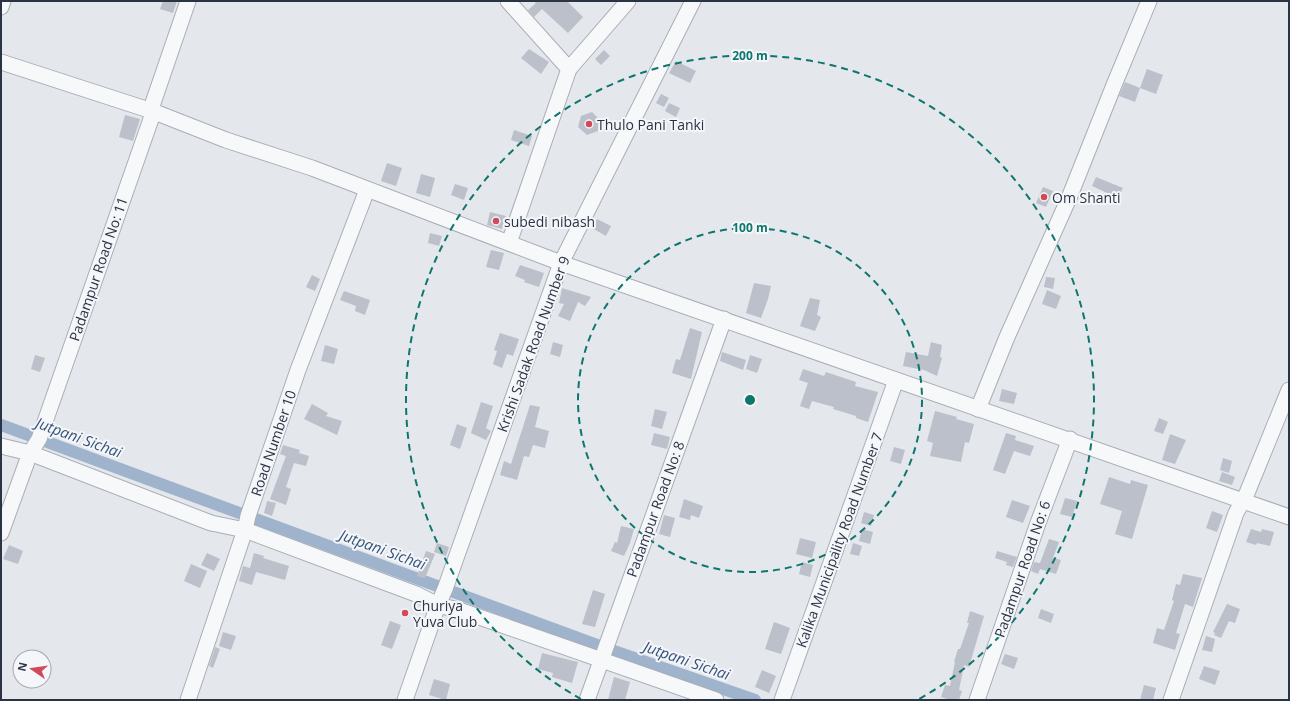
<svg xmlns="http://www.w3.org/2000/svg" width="1290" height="701" viewBox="0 0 1290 701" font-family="'Open Sans',sans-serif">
<rect width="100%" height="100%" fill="#e4e7ec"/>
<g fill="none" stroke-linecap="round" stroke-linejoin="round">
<path stroke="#9fb4cc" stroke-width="12" d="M1 425 605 648 755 700"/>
</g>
<g fill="#bbc0ca">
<path d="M163 1H177L173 13 160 9Z"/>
<path d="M533 1H567L583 17 568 33 542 9 534 17 528 10 536 3Z"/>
<path d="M529 49 549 62 541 74 521 58Z"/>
<path d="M604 50 610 56 601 65 595 59Z"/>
<path d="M676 61 696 71 690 83 669 73Z"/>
<path d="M1147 69 1163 75 1156 94 1140 88Z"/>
<path d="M1125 82 1140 88 1135 102 1119 96Z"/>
<path d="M661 94 669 98 664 107 656 103Z"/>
<path d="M669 103 680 108 676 117 665 111Z"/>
<path d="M592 112 600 120 598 131 587 135 578 127 581 116Z"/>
<path d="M125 115 140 119 133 141 119 137Z"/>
<path d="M514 130 532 136 529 146 511 140Z"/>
<path d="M387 163 402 168 396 186 381 181Z"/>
<path d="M421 174 435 178 430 197 416 193Z"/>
<path d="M1096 177 1123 188 1118 198 1092 186Z"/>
<path d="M455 184 468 188 464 200 451 195Z"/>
<path d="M1043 187 1053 191 1046 207 1036 203Z"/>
<path d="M490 212 506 216 502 229 487 225Z"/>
<path d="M597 219 611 226 606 236 592 228Z"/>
<path d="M430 233 442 236 439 246 428 243Z"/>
<path d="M491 250 504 253 499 270 486 267Z"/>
<path d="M520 265 544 273 539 287 524 282 525 280 515 276Z"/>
<path d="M312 275 320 279 315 291 306 287Z"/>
<path d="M1046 277 1055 278 1053 289 1044 287Z"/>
<path d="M754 283 771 286 768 299 761 318 746 313Z"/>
<path d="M562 288 591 297 585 306 578 302 570 321 558 316 564 304 559 303Z"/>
<path d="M1047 290 1061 296 1056 309 1042 304Z"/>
<path d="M344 291 370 300 365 315 355 311 356 306 340 300Z"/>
<path d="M810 298 820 300 817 315 821 317 815 331 800 326Z"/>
<path d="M690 328 702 332 691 379 672 373 676 359 680 360Z"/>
<path d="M500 333 519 339 513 356 507 354 502 368 493 364 497 351 494 350Z"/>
<path d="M553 342 563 345 560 357 550 354Z"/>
<path d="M931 342 942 345 940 357 942 358 937 376 924 370 903 366 906 352 928 356Z"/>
<path d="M325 345 338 349 334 364 321 361Z"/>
<path d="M722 352 746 360 743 370 720 361Z"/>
<path d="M35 355 45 358 40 372 31 369Z"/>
<path d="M750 355 762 359 757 373 746 369Z"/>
<path d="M803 369 824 376 826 372 856 382 855 386 878 392 868 422 856 418V416L833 409 834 407 812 401 809 409 800 406 808 383 799 380Z"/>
<path d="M1002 389 1017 393 1014 404 999 401Z"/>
<path d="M481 402 493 406 486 428 491 431 486 440 471 433Z"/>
<path d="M312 404 328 413 326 416 342 421 337 435 304 419Z"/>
<path d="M530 405 540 407 535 427 549 431 545 448 533 445 529 457 524 456 517 480 500 475 504 461 511 464Z"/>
<path d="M655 409 667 412 662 429 651 426Z"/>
<path d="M935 411 957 417 956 419 974 424 969 443 965 442 961 462 930 456 933 443 927 441Z"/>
<path d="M1159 418 1168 422 1163 434 1154 431Z"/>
<path d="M457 424 467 428 460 449 450 445Z"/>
<path d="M654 433 670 437 667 449 651 445Z"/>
<path d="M1006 433 1016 436 1015 440 1034 446 1030 456 1014 451 1005 474 993 470Z"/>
<path d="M1170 434 1186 440 1175 464 1162 460Z"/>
<path d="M283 445 300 450 299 453 309 456 306 466 294 463 286 487 291 489 286 505 270 499 286 456 280 454Z"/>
<path d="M894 447 905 450 901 464 890 461Z"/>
<path d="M1223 458 1232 461 1229 473 1220 470Z"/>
<path d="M1222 472 1235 477 1232 485 1219 481Z"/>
<path d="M1109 477 1130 484 1131 480 1148 485 1132 539 1115 534 1122 511 1100 504Z"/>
<path d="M1065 498 1077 501 1072 517 1060 514Z"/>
<path d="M684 499 703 506 699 518 691 515 690 520 679 517Z"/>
<path d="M1012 500 1030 506 1023 523 1006 517Z"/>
<path d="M267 501 276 503 272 516 264 513Z"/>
<path d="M1212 511 1223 515 1217 532 1206 528Z"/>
<path d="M864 512 874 515 871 526 861 523Z"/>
<path d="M664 515 675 518 670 537 659 534Z"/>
<path d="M621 526 634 529 630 543 624 556 611 551 615 542 617 543Z"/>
<path d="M862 529 873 532 870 544 859 541Z"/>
<path d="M1251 529 1261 532 1262 529 1274 532 1270 546 1257 543 1256 545 1246 542Z"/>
<path d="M800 538 816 542 812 558 796 554Z"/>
<path d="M1049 539 1059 542 1053 558 1061 560 1056 574 1040 569 1038 574 1031 571 1034 562 1040 563Z"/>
<path d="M437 543 449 547 446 556 434 552Z"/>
<path d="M853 543 862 546 859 556 850 554Z"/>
<path d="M9 545 23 551 18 564 3 559Z"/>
<path d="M426 551 435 554 425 578 417 576Z"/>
<path d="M997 551 1017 557 1013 567 1006 565 1007 562 995 558Z"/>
<path d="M207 553 220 559 214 571 201 565Z"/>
<path d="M254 553 264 556 263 558 289 566 285 580 256 572 252 585 239 581 243 566 250 568Z"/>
<path d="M802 562 813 565 810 577 799 574Z"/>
<path d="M191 564 207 571 200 588 184 581Z"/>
<path d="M1183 574 1202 578 1193 607 1185 604 1176 633 1180 634 1175 650 1153 643 1157 628 1164 630 1174 601 1172 600 1176 584 1180 585Z"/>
<path d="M593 590 605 594 595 627 582 624Z"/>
<path d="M1227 604 1240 609 1235 623 1229 621 1221 638 1214 635 1215 633 1213 632Z"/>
<path d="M1041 609 1054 614 1051 623 1038 618Z"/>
<path d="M970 611 984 616 969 667 964 665 959 690 962 691 959 700H950L941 697 945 685 950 686 955 662H954L958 649H960L969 623H967Z"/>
<path d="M390 621 401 625 392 649 381 645Z"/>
<path d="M774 622 790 628 781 654 765 649Z"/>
<path d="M223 632 236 636 231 650 219 646Z"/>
<path d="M1206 636 1215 639 1212 652 1202 650Z"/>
<path d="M215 647 220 649 213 668 209 666Z"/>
<path d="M542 653 578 662 572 683 552 677 553 673 538 669Z"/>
<path d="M1005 654 1018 658 1014 669 1001 664Z"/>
<path d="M1204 666 1220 671 1215 685 1199 679Z"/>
<path d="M762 670 776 676 769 693 755 687Z"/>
<path d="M614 677 630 682 625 700H608Z"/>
<path d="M434 679 450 684 446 700 429 695Z"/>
<path d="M1144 685 1156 688 1153 700H1140Z"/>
</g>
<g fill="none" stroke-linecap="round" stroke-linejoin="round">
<g stroke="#a9aeb7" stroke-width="17">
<g id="minor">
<path d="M508 1 569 69"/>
<path d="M1 7 3 1"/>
<path d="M1 62 152 111 226 140 312 168 561 263 1289 517"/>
<path d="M509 243 569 69 628 1"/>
<path d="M978 409 1007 337 1069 198 1114 85 1149 1"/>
<path d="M1 446 30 453 211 523 245 530 416 594 438 605 462 611 716 700"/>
<path d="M1 533 30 453 39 439 151 119 153 103 188 1"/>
<path d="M188 700 245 530 248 516 298 370 367 190"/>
<path d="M405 700 438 605 445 589 561 263 693 1"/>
<path d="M587 700 724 319"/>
<path d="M782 700 896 380"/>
<path d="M977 700 1038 523 1070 439"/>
<path d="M1171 700 1236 513 1247 493 1289 390"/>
</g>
</g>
<use href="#minor" stroke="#f7f8fa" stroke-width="15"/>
</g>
<g fill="none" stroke="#0f766e" stroke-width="2" stroke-dasharray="7 5">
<circle cx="750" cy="400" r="172"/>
<path d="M581 699A344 344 0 1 1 919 699"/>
</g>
<g fill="#d1495b" stroke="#f4f6f9" stroke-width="1.5">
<circle cx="589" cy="124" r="4"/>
<circle cx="1044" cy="197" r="4"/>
<circle cx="496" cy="221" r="4"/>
<circle cx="405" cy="613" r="4"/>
</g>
<g text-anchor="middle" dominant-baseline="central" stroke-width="4" stroke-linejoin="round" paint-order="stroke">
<g font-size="14" fill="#2b3445" stroke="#f4f6f9" text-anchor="start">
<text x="597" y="124">Thulo Pani Tanki</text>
<text x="1052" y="197">Om Shanti</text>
<text x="504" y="221">subedi nibash</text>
<text x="413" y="605">Churiya<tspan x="413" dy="16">Yuva Club</tspan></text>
</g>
<g font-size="14" fill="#2b3445" stroke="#f4f6f9">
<text transform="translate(98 269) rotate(-71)">Padampur Road No: 11</text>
<text transform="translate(533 344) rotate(-70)">Krishi Sadak Road Number 9</text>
<text transform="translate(273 443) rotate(-71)">Road Number 10</text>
<text transform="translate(655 509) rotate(-70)">Padampur Road No: 8</text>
<text transform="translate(839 540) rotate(-70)">Kalika Municipality Road Number 7</text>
<text transform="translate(1022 569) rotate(-71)">Padampur Road No: 6</text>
</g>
<g font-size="15" font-style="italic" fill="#34527a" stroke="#f4f6f9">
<text transform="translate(79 437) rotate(20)">Jutpani Sichai</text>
<text transform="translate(383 549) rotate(20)">Jutpani Sichai</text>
<text transform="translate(687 660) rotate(19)">Jutpani Sichai</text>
</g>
</g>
<circle cx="750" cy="400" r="6" fill="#0f766e" stroke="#f4f6f9" stroke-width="2"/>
<g font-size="12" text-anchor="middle" font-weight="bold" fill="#0f766e" stroke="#f4f6f9" stroke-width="4" stroke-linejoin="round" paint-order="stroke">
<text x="750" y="60">200 m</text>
<text x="750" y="232">100 m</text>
</g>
<rect width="1290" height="701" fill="none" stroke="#2b3445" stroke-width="4"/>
<g transform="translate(32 669) rotate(283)"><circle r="19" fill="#f4f6f9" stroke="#a4a8b1"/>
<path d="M0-3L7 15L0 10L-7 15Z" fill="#d1495b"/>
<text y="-6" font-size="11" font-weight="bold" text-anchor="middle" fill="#2b3445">N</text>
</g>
</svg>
